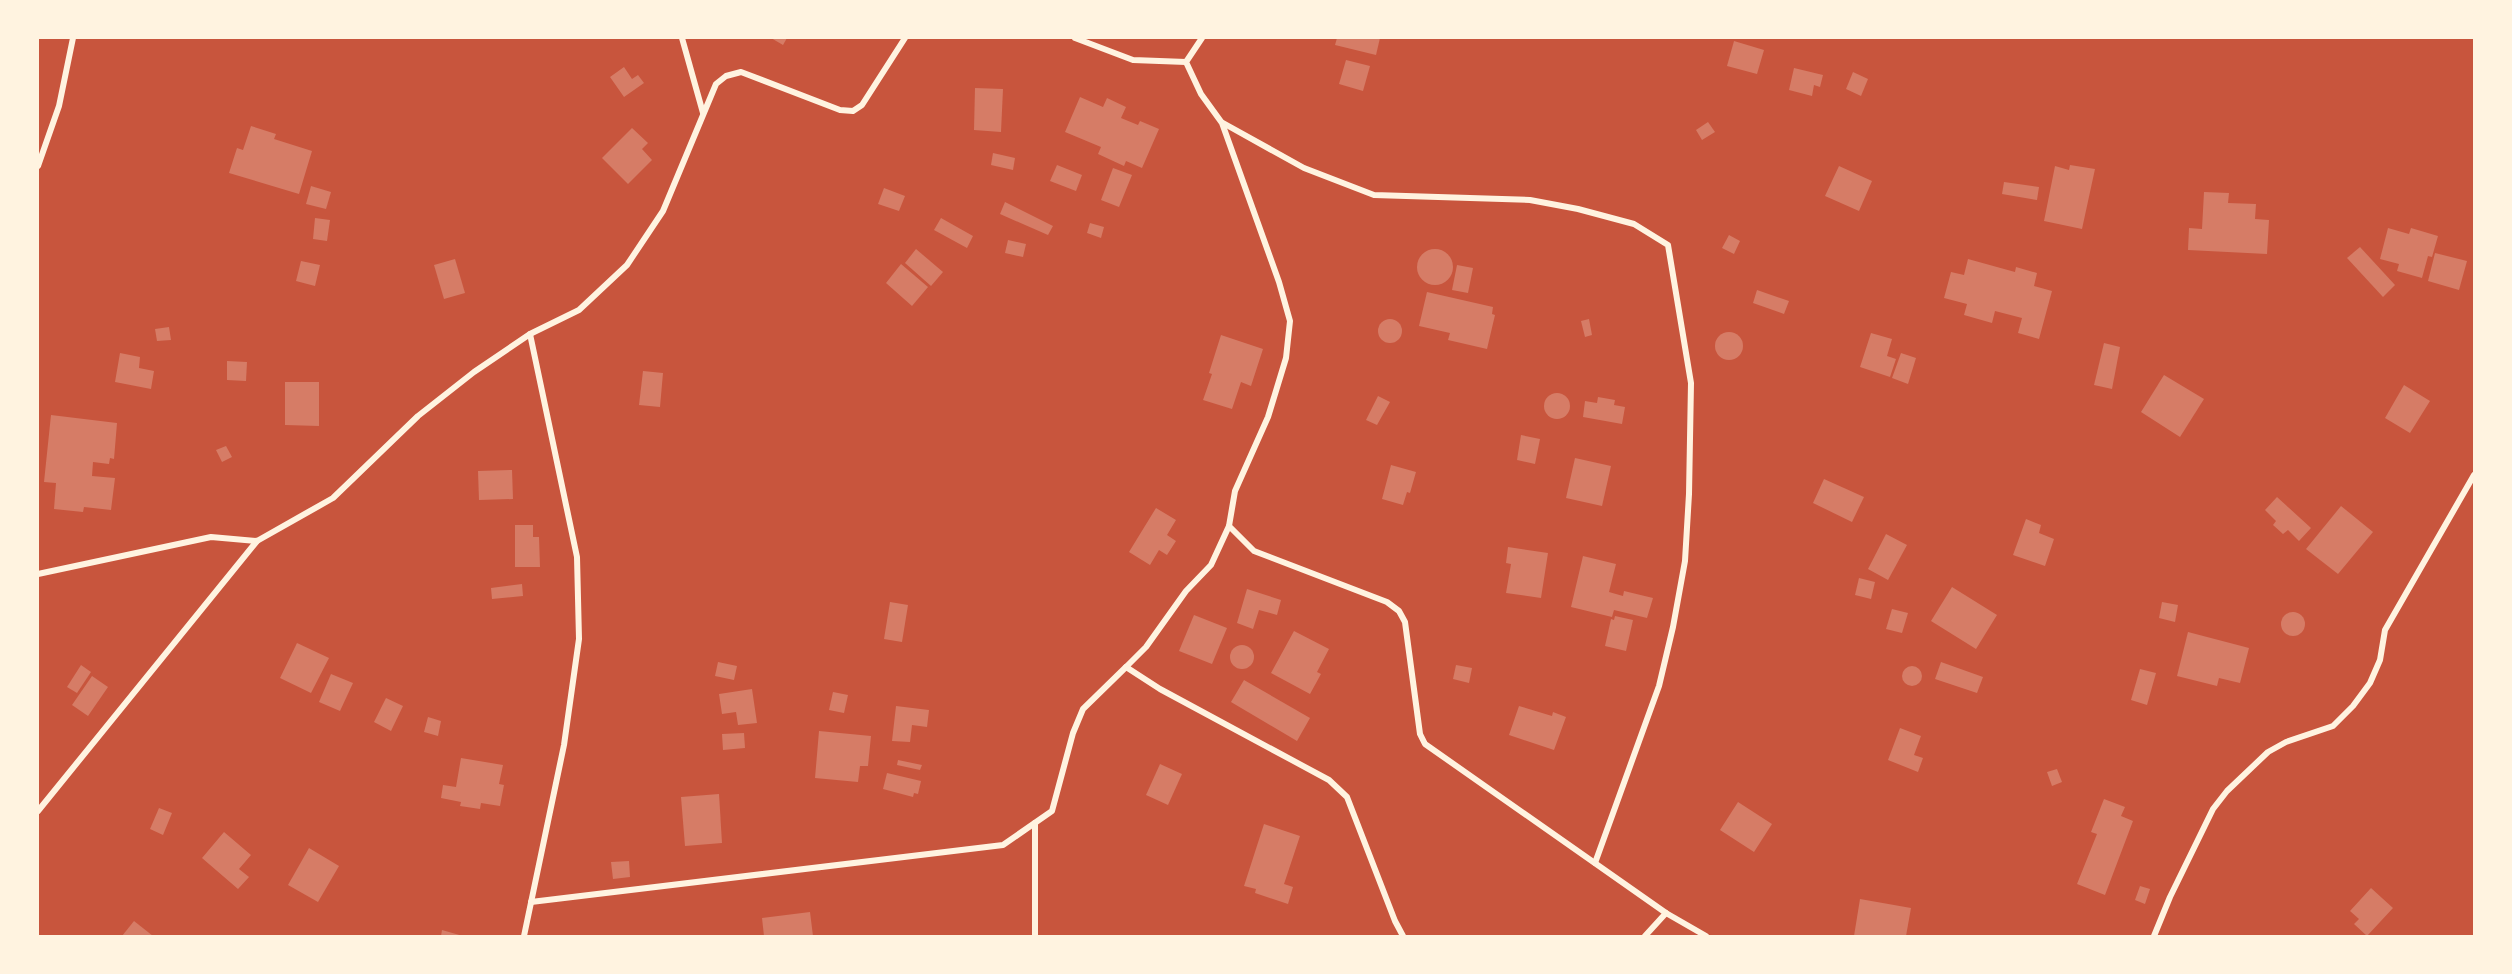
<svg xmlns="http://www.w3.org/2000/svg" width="2512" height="974" viewBox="0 0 2512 974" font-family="'Noto Sans',sans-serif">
<rect width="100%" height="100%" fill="#c8553d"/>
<g fill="#d67c66">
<path d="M771 38H787L783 45Z"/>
<path d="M1337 38H1380L1376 55 1335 45Z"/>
<path d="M1734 41 1764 50 1757 74 1727 66Z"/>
<path d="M1346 60 1370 66 1363 91 1339 84Z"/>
<path d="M624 67 632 79 638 75 644 83 624 97 610 77Z"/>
<path d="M1794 68 1823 75 1820 87 1814 85 1812 96 1789 90Z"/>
<path d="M1853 72 1868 79 1861 96 1846 89Z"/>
<path d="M975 88 1003 89 1001 132 974 130Z"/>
<path d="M1080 97 1103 107 1107 98 1126 107 1121 118 1138 125 1140 121 1159 129 1142 168 1126 161 1124 166 1098 154 1101 147 1065 132Z"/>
<path d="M1708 122 1715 132 1702 140 1696 130Z"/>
<path d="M251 126 276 134 274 139 312 151 299 194 229 173 237 148 243 150Z"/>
<path d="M632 128 648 143 642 149 652 160 628 184 602 158Z"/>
<path d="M993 153 1015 158 1013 170 991 165Z"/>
<path d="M1057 165 1082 175 1076 191 1050 181Z"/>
<path d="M2070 165 2095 169 2082 229 2044 221 2055 166 2069 170Z"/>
<path d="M1839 166 1872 181 1859 211 1825 196Z"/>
<path d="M1113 168 1132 175 1119 207 1101 200Z"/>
<path d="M2004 182 2039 187 2037 200 2002 194Z"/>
<path d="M311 186 331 192 326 209 306 204Z"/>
<path d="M884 188 905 196 899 211 878 204Z"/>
<path d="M2204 192 2229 193 2228 203 2256 204 2255 219 2269 220 2267 254 2188 250 2189 228 2202 229Z"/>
<path d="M1005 202 1053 226 1048 235 1000 214Z"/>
<path d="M315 218 330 220 327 241 313 239Z"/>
<path d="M941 218 973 236 967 248 934 230Z"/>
<path d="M1090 223 1104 227 1101 238 1087 233Z"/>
<path d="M2388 228 2409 234 2411 228 2438 236 2432 257 2428 256 2422 278 2397 271 2399 264 2380 259Z"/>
<path d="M1729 235 1740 241 1734 254 1722 248Z"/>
<path d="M1008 240 1026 244 1023 257 1005 253Z"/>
<path d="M2360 247 2395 285 2383 297 2347 258Z"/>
<circle cx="1435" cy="267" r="18"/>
<path d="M916 249 943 272 931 286 905 263Z"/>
<path d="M2435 253 2467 261 2459 290 2428 281Z"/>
<path d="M455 259 465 293 444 299 434 265Z"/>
<path d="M1968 259 2015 272 2016 267 2037 273 2034 286 2052 291 2039 339 2018 333 2022 318 1995 311 1992 323 1964 315 1967 304 1944 298 1951 272 1964 275Z"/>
<path d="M301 261 320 265 315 286 296 281Z"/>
<path d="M901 264 928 287 912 306 886 283Z"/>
<path d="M1457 265 1473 268 1468 293 1452 290Z"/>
<path d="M1757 290 1789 301 1784 314 1753 303Z"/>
<path d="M1427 292 1493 307 1492 314 1495 315 1487 349 1448 340 1450 333 1419 326Z"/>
<circle cx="1390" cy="331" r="12"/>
<path d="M1589 319 1592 335 1585 337 1581 321Z"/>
<path d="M169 327 171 340 157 341 155 329Z"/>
<circle cx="1729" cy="346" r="14"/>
<path d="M1871 333 1892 339 1887 356 1896 359 1890 377 1860 367Z"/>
<path d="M1221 335 1263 349 1251 386 1241 382 1232 409 1203 400 1212 374 1209 373Z"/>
<path d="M2104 343 2120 347 2112 389 2094 385Z"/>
<path d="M120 353 140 357 139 368 154 371 151 389 115 382Z"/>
<path d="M1901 353 1916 358 1908 384 1892 378Z"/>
<path d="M227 361 247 362 246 381 227 380Z"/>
<path d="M643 371 663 373 660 407 639 405Z"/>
<path d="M2164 375 2204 399 2180 437 2141 412Z"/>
<path d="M285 382H319V426L285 425Z"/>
<path d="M2404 385 2430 401 2410 433 2385 418Z"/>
<circle cx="1557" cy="406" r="13"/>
<path d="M1378 396 1390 402 1377 425 1366 420Z"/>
<path d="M1598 397 1615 400 1614 405 1625 407 1622 424 1583 417 1585 401 1597 403Z"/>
<path d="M51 415 117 423 114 459 110 458 109 464 93 462 92 476 115 478 111 510 84 507 83 512 54 509 56 483 44 482Z"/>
<path d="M1521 435 1540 439 1535 464 1517 460Z"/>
<path d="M226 446 232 457 222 462 216 450Z"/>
<path d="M1575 458 1611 466 1602 506 1566 498Z"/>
<path d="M1391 465 1416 472 1410 493 1407 492 1403 505 1382 499Z"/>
<path d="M512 470 513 499 479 500 478 471Z"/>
<path d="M1824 479 1864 497 1852 522 1813 503Z"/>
<path d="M2277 497 2311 528 2299 541 2288 530 2283 534 2273 525 2276 521 2265 510Z"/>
<path d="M2341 506 2373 532 2338 574 2306 549Z"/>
<path d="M1156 508 1176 520 1167 535 1176 541 1167 555 1159 550 1150 565 1129 552Z"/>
<path d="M2026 519 2041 525 2039 533 2054 539 2045 566 2013 555Z"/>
<path d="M515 525H533V537H539L540 567H515Z"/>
<path d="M1886 534 1907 545 1888 580 1868 569Z"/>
<path d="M1508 547 1548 553 1541 598 1506 593 1511 564 1506 563Z"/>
<path d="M1583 556 1616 564 1609 592 1623 596 1624 591 1653 598 1647 618 1614 610 1612 617 1571 607Z"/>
<path d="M1859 578 1875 582 1871 599 1855 595Z"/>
<path d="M522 584 523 596 492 599 491 588Z"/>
<path d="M1952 587 1997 615 1976 649 1931 621Z"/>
<path d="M1247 589 1281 600 1277 615 1259 610 1253 629 1237 623Z"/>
<path d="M890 602 908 605 902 642 884 639Z"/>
<path d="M2162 602 2178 605 2175 622 2159 618Z"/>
<path d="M1892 609 1908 613 1902 633 1886 629Z"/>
<circle cx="2293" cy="624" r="12"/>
<path d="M1194 615 1227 628 1212 664 1179 651Z"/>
<path d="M1615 616 1633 620 1626 651 1605 646 1611 619 1614 620Z"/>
<path d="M1294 631 1329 649 1317 672 1321 674 1310 694 1271 673Z"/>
<path d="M2188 632 2249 648 2240 683 2219 678 2217 686 2177 676Z"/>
<path d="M297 643 329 658 311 693 280 678Z"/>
<circle cx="1242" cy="657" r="12"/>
<path d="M718 662 737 666 734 680 715 676Z"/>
<path d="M1941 662 1983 677 1977 693 1935 679Z"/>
<path d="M81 665 91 672 77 693 67 687Z"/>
<path d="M1456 665 1472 668 1469 683 1453 679Z"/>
<circle cx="1912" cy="676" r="10"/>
<path d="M2140 669 2156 673 2147 705 2131 700Z"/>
<path d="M331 674 353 683 340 711 319 702Z"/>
<path d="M92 676 108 687 88 716 72 705Z"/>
<path d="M1244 680 1310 718 1297 741 1231 702Z"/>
<path d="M752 689 757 723 738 725 736 712 722 714 719 694Z"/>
<path d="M833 692 848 695 844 713 829 710Z"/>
<path d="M386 698 403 706 391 731 374 722Z"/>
<path d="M896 706 929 710 927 727 912 725 910 742 892 741Z"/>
<path d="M1519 706 1552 716 1553 712 1566 717 1554 750 1509 735Z"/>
<path d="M428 717 441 721 438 736 424 732Z"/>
<path d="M1900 728 1921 736 1914 755 1923 758 1918 772 1888 760Z"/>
<path d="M819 731 871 736 868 766H860L858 782 815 778Z"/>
<path d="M744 733 745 748 723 750 722 734Z"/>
<path d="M461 758 503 765 499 784 504 785 500 806 481 803 480 809 460 806 461 802 441 798 443 785 456 787Z"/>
<path d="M898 760 922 765 920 770 897 765Z"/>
<path d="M1160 764 1182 774 1168 805 1146 795Z"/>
<path d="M2057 769 2062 782 2052 786 2047 772Z"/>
<path d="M887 773 921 781 918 794 914 793 913 797 883 789Z"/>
<path d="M719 794 722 843 685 846 681 797Z"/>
<path d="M2104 799 2125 807 2121 816 2133 821 2105 895 2077 884 2097 834 2091 832Z"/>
<path d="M1738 802 1772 824 1754 852 1720 830Z"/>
<path d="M159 808 172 813 163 835 150 829Z"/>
<path d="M1264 824 1300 836 1284 884 1293 887 1288 904 1255 893 1256 889 1244 886Z"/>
<path d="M224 832 251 855 239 869 249 877 238 889 202 858Z"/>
<path d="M309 848 339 866 318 902 288 885Z"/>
<path d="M629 861 630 877 613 879 611 862Z"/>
<path d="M2140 886 2150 889 2145 904 2135 900Z"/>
<path d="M2371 888 2393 908 2367 936 2354 924 2359 919 2350 911Z"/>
<path d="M1860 899 1911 908 1906 936H1854Z"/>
<path d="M810 912 813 936H764L762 918Z"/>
<path d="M134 921 153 936H122Z"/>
<path d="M442 930 463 936H441Z"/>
</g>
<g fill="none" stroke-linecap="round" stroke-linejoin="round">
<g stroke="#fff3e0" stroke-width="6">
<path d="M682 38 703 113"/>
<path d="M1075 38 1133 60 1186 62"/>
<path d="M1202 38 1186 62 1201 94 1222 123 1279 282 1290 321 1286 358 1268 417 1235 491 1229 526 1254 551 1387 602 1399 611 1405 622 1420 734 1425 744 1666 913 1706 936"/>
<path d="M1223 123 1304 168 1374 195 1530 200 1578 209 1634 224 1668 245 1691 383 1689 494 1685 561 1673 627 1659 686 1595 863"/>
<path d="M38 166 59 106 73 38"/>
<path d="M1229 526 1211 565 1186 591 1146 647 1126 667 1160 689 1329 780 1347 797 1395 921 1403 936"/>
<path d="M38 574 211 537 257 541 333 498 418 416 474 372 530 334 579 310 627 265 663 211 716 84 726 76 741 72 840 110 853 111 862 105 905 38"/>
<path d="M38 811 257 541"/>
<path d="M531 902 1003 845 1052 811 1073 733 1083 709 1126 667"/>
<path d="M524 936 564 745 579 639 577 557 530 334"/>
<path d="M1035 936V823"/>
<path d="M1645 936 1666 913"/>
<path d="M2154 936 2170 897 2213 809 2227 791 2268 752 2286 742 2333 726 2353 706 2370 683 2380 660 2385 630 2474 475"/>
</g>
</g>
<rect width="2512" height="974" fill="none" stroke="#fff3e0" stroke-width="78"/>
</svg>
